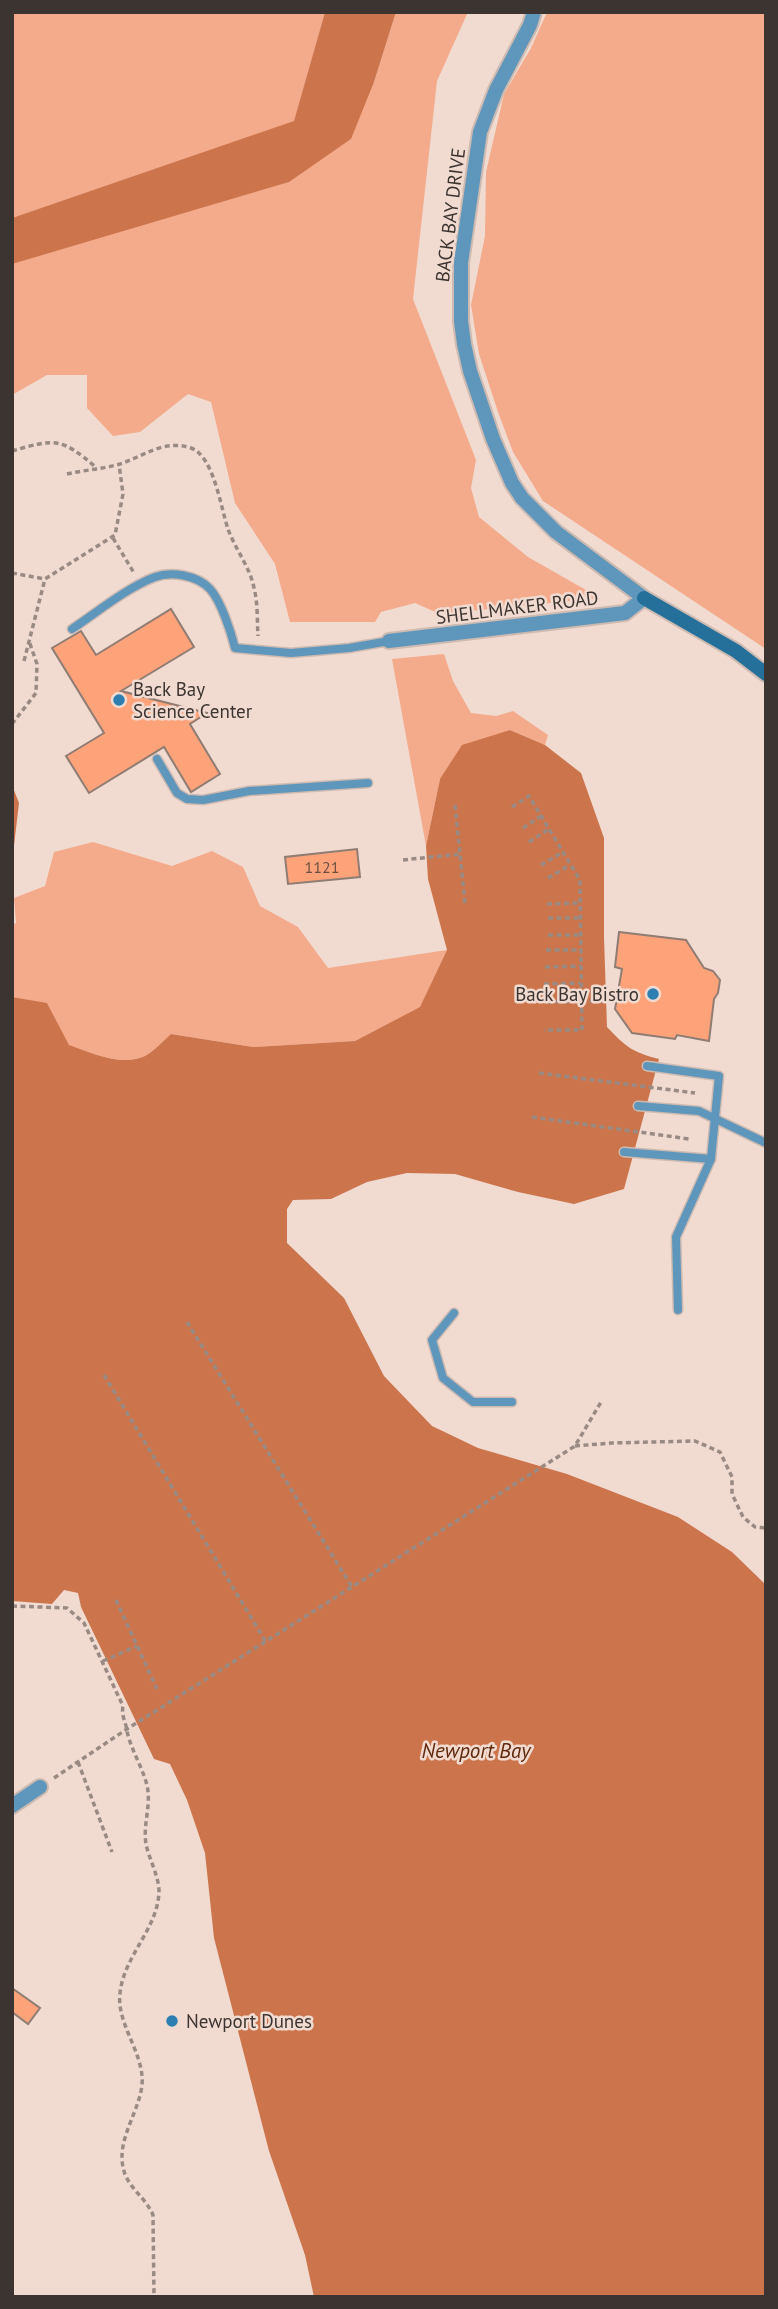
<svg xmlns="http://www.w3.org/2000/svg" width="778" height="2309" viewBox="0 0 778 2309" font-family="'PT Sans',sans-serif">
<rect width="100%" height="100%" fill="#f1dbd1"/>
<g fill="#f4ab8b">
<path d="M12 12H325L294 122 12 218Z"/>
<path d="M396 12H468L437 81 413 299 476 460 471 488 479 517 528 557 600 598 440 614 415 603 381 612 375 622H290L275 564 235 503 211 402 188 394 140 432 113 436 87 408V375H47L12 395V264L374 82Z"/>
<path d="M547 12H766V649L543 501 513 452 498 412 479 354 471 305 485 236 486 172 504 94 531 48Z"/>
<path d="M444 654 453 681 471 713 496 716 513 711 548 735 545 745 510 730 440 779 426 846 392 659Z"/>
<path d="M93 842 172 866 212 851 243 867 260 906 298 927 328 968 447 950 421 1007 355 1041 253 1047 171 1034C163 1041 154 1051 145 1056 122 1067 91 1053 68 1045L47 1004 12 997V925L16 923 14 898 45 886 54 852Z"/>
</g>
<g fill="#cc754d">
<path d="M325 12H396L374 82 351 139 289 182 12 264V218L294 121Z"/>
<path d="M510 730 545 745 581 773 604 838V937L607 1027C626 1047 632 1052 659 1059L624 1189 574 1204 518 1192 455 1174 407 1173 367 1182 331 1199 293 1200 287 1209V1243L344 1298 384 1376 432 1426 478 1448 567 1474 678 1517 732 1552 766 1585V2297H314L305 2255 269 2151 214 1938 205 1853 187 1800 170 1764 154 1759 81 1607 78 1593 64 1590 52 1604 12 1601V997L47 1003 69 1045C91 1053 122 1067 145 1056 154 1051 163 1041 171 1034L253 1047 355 1041 420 1007 447 950 428 879 426 846 440 779 462 745Z"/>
<path d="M12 785 19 803 12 863Z"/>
</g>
<g fill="#fea27a" stroke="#8f7c73" stroke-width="2">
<path d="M171 609 194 647 121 691 207 713 190 724 220 774 191 792 164 747 89 793 66 756 104 733 52 648 81 631 96 655Z"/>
<path d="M357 849 360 877 288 884 285 857Z"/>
<path d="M619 932 686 940 704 968 713 971 720 980 718 993 714 999 709 1041 677 1035 675 1039 632 1033 615 1009 622 969 615 967Z"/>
<path d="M12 1988 40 2008 28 2024 12 2012Z"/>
</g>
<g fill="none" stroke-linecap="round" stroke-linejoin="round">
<g stroke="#cdbab1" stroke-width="11">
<g id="lane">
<path d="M72 629C96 613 128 587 155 577 171 571 197 575 210 589 221 601 231 632 235 648L291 653 349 648 389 641"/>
<path d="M157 759 177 793 187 799 203 800 249 791 368 783"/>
<path d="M647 1066 719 1076 711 1159 676 1237 678 1310"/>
<path d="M638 1106 699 1111 766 1143"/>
<path d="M624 1152 711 1159"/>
<path d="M454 1313 432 1340 443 1378 473 1402H512"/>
</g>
</g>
<g stroke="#cdbab1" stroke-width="18">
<g id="street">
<path d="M389 641 625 613 644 598 556 532 522 498 512 483 493 439 470 371 464 344 461 321V263L480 132 496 90 530 25 534 12"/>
<path d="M12 1806 40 1787"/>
</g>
</g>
<g stroke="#cdbab1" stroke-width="18">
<path id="secondary" d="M644 598 736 651 766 674"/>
</g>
<g stroke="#998a83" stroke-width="3.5" stroke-dasharray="5 3.5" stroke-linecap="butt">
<path d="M12 451C57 438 61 438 97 468"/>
<path d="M67 474C84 470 103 469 120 464 144 456 164 439 191 448 214 456 221 509 228 529 235 549 250 567 254 588 258 603 257 621 258 636"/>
<path d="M113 538 134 573"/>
<path d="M12 573 45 579 115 535 123 494 119 464"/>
<path d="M24 661 45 579"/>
<path d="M12 724 36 693 37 664 29 641"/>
<path d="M455 805 465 903"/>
<path d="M512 807 529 796 580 880 582 1030H544"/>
<path d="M523 828 541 816"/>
<path d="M529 842 549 829"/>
<path d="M403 860 460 854"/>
<path d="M541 865 563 852"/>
<path d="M548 878 570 865"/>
<path d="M547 904 580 903"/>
<path d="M548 918H580"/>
<path d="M548 935H581"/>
<path d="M546 950H581"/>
<path d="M545 967 581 966"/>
<path d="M544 984 580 983"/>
<path d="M547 1002 610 1001"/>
<path d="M539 1073 695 1093"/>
<path d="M532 1117 689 1139"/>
<path d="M187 1322 352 1587"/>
<path d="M104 1375 266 1642"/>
<path d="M575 1446 611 1443 695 1441 720 1452 732 1477V1494L743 1517 755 1527 766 1528"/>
<path d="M116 1600 157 1689"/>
<path d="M12 1606 67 1608 84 1623 123 1706C121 1716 126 1722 127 1731 131 1751 146 1773 148 1791 150 1808 143 1827 146 1844 149 1859 158 1874 159 1890 159 1928 124 1955 120 1993 116 2024 145 2054 142 2085 139 2112 117 2139 123 2167 127 2188 145 2196 153 2215L154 2297"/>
<path d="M103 1661 137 1646"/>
<path d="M78 1762 112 1852"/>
<path d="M54 1778 127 1729 575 1446 601 1402"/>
</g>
<use href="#lane" stroke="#5e96bc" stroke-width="8"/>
<use href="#street" stroke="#5e96bc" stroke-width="14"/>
<use href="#secondary" stroke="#25709b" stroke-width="14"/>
</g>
<g fill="#2c7fb0" stroke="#f1dbd1" stroke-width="2.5">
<circle cx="119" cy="700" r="7"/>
<circle cx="653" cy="994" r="7"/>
<circle cx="172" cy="2021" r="7"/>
</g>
<g text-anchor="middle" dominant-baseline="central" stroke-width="5" stroke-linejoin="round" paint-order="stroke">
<g font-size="16" fill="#6c5042">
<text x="322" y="867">1121</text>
</g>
<g font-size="19" fill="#3c3430" stroke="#f1dbd1">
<text transform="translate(450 215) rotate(-83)">BACK BAY DRIVE</text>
<text transform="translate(517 607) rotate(-7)">SHELLMAKER ROAD</text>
</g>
<g font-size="19" fill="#3c3430" stroke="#f1dbd1" text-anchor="start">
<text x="133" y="689">Back Bay<tspan x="133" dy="22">Science Center</tspan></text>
<text x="639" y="994" text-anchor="end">Back Bay Bistro</text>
<text x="186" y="2021">Newport Dunes</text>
</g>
<g font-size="21" font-style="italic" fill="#622a0d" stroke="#f1dbd1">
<text x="476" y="1750">Newport Bay</text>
</g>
</g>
<rect width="778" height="2309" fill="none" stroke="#3c3430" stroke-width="28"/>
</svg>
